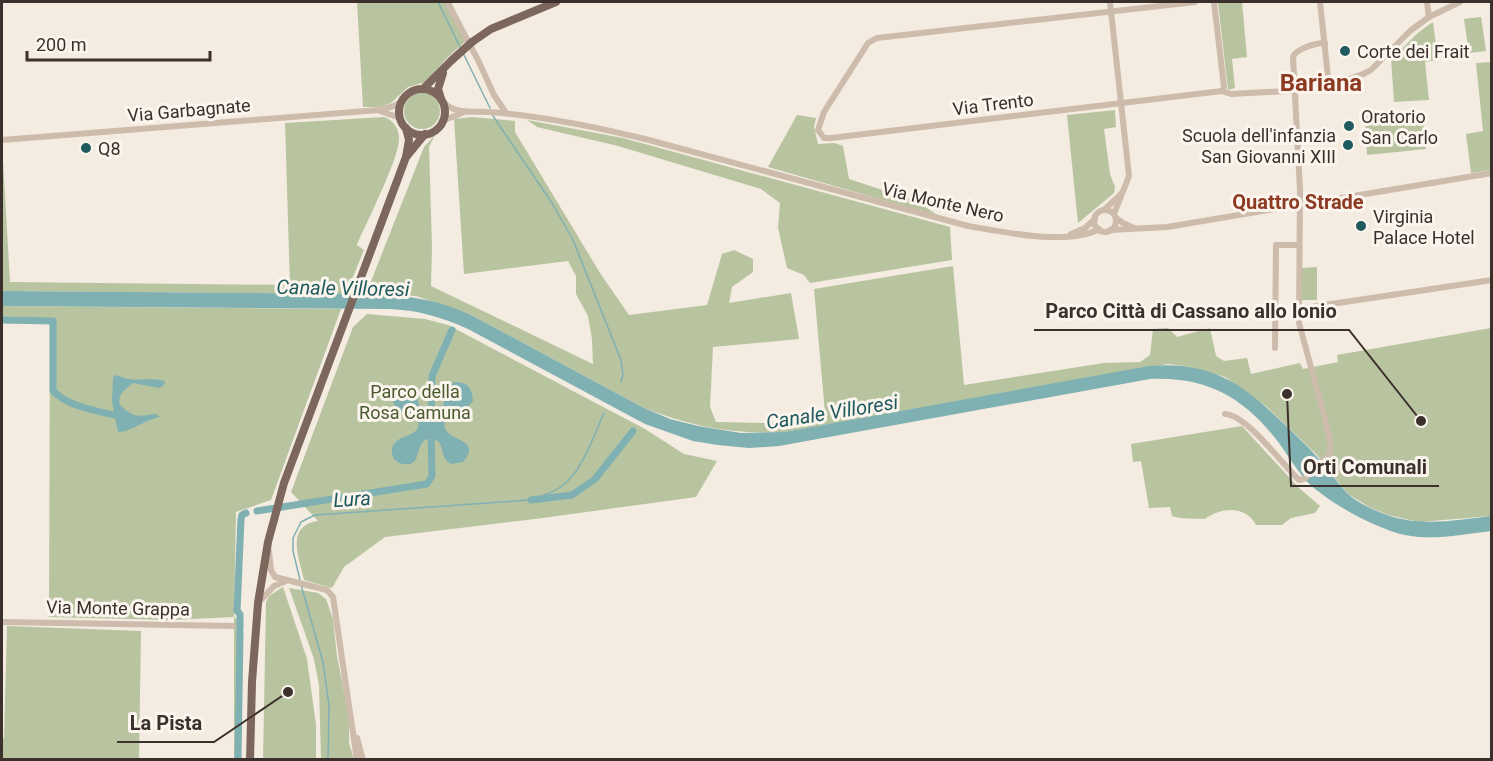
<svg xmlns="http://www.w3.org/2000/svg" width="1493" height="761" viewBox="0 0 1493 761" font-family="Roboto,sans-serif">
<rect width="100%" height="100%" fill="#f4ebe1"/>
<g fill="#b8c4a0">
<path d="M357 2H451L469 38 448 57 426 82 408 87 391 103 379 107H363Z"/>
<path d="M1218 2H1242L1247 57 1232 59 1235 88 1228 90Z"/>
<path d="M1481 17 1486 51 1469 53 1464 19Z"/>
<path d="M1433 22 1438 60 1425 62 1429 100 1394 102 1391 59 1419 32Z"/>
<path d="M1491 62V170L1471 173 1466 134 1483 131 1476 63Z"/>
<circle cx="422" cy="111" r="18"/>
<path d="M1115 110 1116 127 1104 129 1110 174 1115 187 1114 193 1078 223 1067 115Z"/>
<path d="M1422 111 1426 149 1367 155 1365 116Z"/>
<path d="M797 115 816 118 814 127 818 144 835 143 843 146 849 179 916 201 939 216 768 167Z"/>
<path d="M384 117C393 120 399 128 399 138 400 157 366 224 357 245L364 250 346 294 2 291V144L10 282 290 285 285 123Z"/>
<path d="M472 117 515 121V132L600 273 629 315 707 305 722 254 734 250 753 259V272L732 287 729 303 791 293 799 339 713 347 710 407 716 422 767 423 825 413 814 289 953 266 964 385 1104 363 1140 362 1150 355 1153 329 1168 328 1177 337 1210 328 1216 356 1224 361 1247 358 1251 374 1300 363 1303 369 1338 362 1337 355 1491 328V516L1419 522 1388 515 1369 507 1348 494 1316 454 1267 407 1225 377 1190 367 1168 364 784 432C733 435 689 426 642 407L473 316 416 296 366 294 424 147 435 135 429 147 432 247 431 286 593 364 592 339 588 316 576 294V276L568 261 464 274 454 119Z"/>
<path d="M527 120 623 138 950 227 952 260 810 283 804 275 787 268 778 228 780 203 761 189 618 146 537 127Z"/>
<path d="M1317 267V300H1301L1300 268Z"/>
<path d="M2 306 341 309 271 500 236 512 234 617 239 621 237 759H234V617L172 620 49 617 50 324 2 322Z"/>
<path d="M367 314 425 319 448 325 645 429 684 454 717 461 696 497 535 519 385 537 344 567 332 588 304 580C299 557 285 526 318 521L291 492 353 327Z"/>
<path d="M1242 426 1299 488 1320 506 1315 513 1291 518 1282 525H1256C1246 505 1220 507 1205 519 1193 518 1183 520 1172 516L1170 507 1149 508 1141 461 1133 462 1131 444Z"/>
<path d="M283 587 307 659 316 725V759L263 760 266 602 269 596Z"/>
<path d="M289 588 318 593 326 599 333 619 337 656 349 717V743L354 759H321L319 685 314 659Z"/>
<path d="M7 626 141 631 139 759H2V738H4Z"/>
</g>
<g fill="#7fb0b2">
<path d="M2 291 366 294C404 295 438 299 473 316L642 407 670 419 698 426 741 433 784 432 1149 366C1209 361 1241 382 1282 422 1294 434 1307 445 1318 458 1328 469 1337 482 1347 493 1357 503 1374 510 1387 515 1422 527 1456 520 1491 516V531C1463 534 1433 541 1405 535 1376 529 1322 500 1303 477 1294 466 1287 454 1279 443 1245 398 1207 376 1150 379L779 446 749 448 718 445 693 441 645 424 468 329C442 317 417 310 389 309L2 306Z"/>
<path d="M117 375C134 384 147 376 165 381L164 385 159 388 133 383C125 390 117 394 120 405 135 419 137 416 156 414L160 417C145 419 132 432 118 432L112 401 113 377Z"/>
<path d="M455 382C468 382 472 388 473 401L464 411 448 415C430 444 488 434 463 462L451 464C441 458 444 451 439 442L431 438C427 439 425 439 423 442 416 449 420 467 404 464 401 464 397 462 395 460 393 458 392 455 392 451 392 431 430 440 415 415 410 412 406 413 401 411 389 406 393 392 401 387L414 390 420 407 433 411 443 405C447 396 444 387 455 382Z"/>
</g>
<g fill="none" stroke-linecap="round" stroke-linejoin="round">
<g stroke="#7fb0b2" stroke-width="1.5">
<path d="M438 2 461 49"/>
<path d="M463 53 490 108"/>
<path d="M493 116 552 203 573 240 621 360 623 374 621 382"/>
<path d="M300 580 293 551V538L301 522 315 515 531 500C542 496 553 493 562 486 582 472 594 435 604 413"/>
<path d="M301 585 323 662 329 705 328 760"/>
</g>
<g stroke="#7fb0b2" stroke-width="7">
<path d="M2 320 53 321V391C68 406 95 411 115 415"/>
<path d="M431 419 432 376 452 330"/>
<path d="M531 500 572 495 595 479 633 431"/>
<path d="M257 511 427 484 432 476 431 430"/>
<path d="M240 629V614L237 611 241 519 242 515 246 513"/>
<path d="M238 760 240 633"/>
</g>
<g stroke="#cdbbac" stroke-width="6">
<path d="M447 2 478 60 494 95 506 113"/>
<path d="M1110 2 1129 176 1114 214"/>
<path d="M1195 2 877 38 868 43 824 112 818 130 824 138H831L1222 91 1231 94 1327 89 1332 85 1363 74 1371 70 1410 31 1429 17 1460 2"/>
<path d="M1214 2 1224 87 1222 91"/>
<path d="M1320 2 1329 87"/>
<path d="M1427 2 1429 17"/>
<path d="M441 100C454 115 472 111 489 112 543 116 597 127 649 140L968 226C1003 232 1068 246 1099 229"/>
<path d="M380 111 400 118"/>
<path d="M442 121 462 113"/>
<path d="M2 140 379 110 394 106 402 101"/>
<path d="M1104 210 1121 194"/>
<circle cx="1105" cy="221" r="11"/>
<path d="M1116 218 1123 223 1134 228"/>
<path d="M1110 230 1167 227 1492 173"/>
<path d="M1071 234 1085 228 1095 219"/>
<path d="M1298 309 1492 280"/>
<path d="M1275 348 1276 245H1299"/>
<path d="M1225 414C1247 415 1282 464 1299 480L1304 479 1330 454V440L1325 419 1299 323 1300 190 1293 57C1296 49 1315 43 1325 43"/>
<path d="M269 551 271 570 275 577 327 590 333 597 357 760"/>
<path d="M259 602 274 586 286 581"/>
<path d="M2 622 233 626"/>
<path d="M357 738 363 760"/>
</g>
<g stroke="#7d675c" stroke-width="8">
<path d="M472 42 491 29 556 2"/>
<path d="M423 89 452 60"/>
<circle cx="422" cy="112" r="23"/>
<path d="M441 99 438 89 443 73"/>
<path d="M407 156 425 134"/>
<path d="M250 760 252 682 258 603 268 542 284 483 406 157 409 140 406 128"/>
</g>
<path stroke="#7d675c" stroke-width="8" d="M452 60 472 42"/>
</g>
<g fill="#1f5a5e" stroke="#fbf5ee" stroke-width="2">
<circle cx="1345" cy="51" r="6"/>
<circle cx="1349" cy="126" r="6"/>
<circle cx="1348" cy="145" r="6"/>
<circle cx="86" cy="148" r="6"/>
<circle cx="1361" cy="226" r="6"/>
</g>
<g text-anchor="middle" dominant-baseline="central" stroke-width="6" stroke-linejoin="round" paint-order="stroke">
<g font-size="18" fill="#3b302b" stroke="#fbf5ee" text-anchor="start">
<text x="1357" y="51">Corte dei Frait</text>
<text x="1361" y="116">Oratorio<tspan x="1361" dy="21">San Carlo</tspan></text>
<text x="1336" y="135" text-anchor="end">Scuola dell'infanzia<tspan x="1336" dy="21">San Giovanni XIII</tspan></text>
<text x="98" y="148">Q8</text>
<text x="1373" y="216">Virginia<tspan x="1373" dy="21">Palace Hotel</tspan></text>
</g>
<g font-size="18" fill="#3b302b" stroke="#fbf5ee">
<text transform="translate(993 104) rotate(-7)">Via Trento</text>
<text transform="translate(189 110) rotate(-5)">Via Garbagnate</text>
<text transform="translate(943 202) rotate(13)">Via Monte Nero</text>
<text transform="translate(118 608) rotate(1)">Via Monte Grappa</text>
</g>
<g font-size="18" fill="#4a5a2e" stroke="#fbf5ee">
<text x="415" y="391">Parco della<tspan x="415" dy="21">Rosa Camuna</tspan></text>
</g>
<g font-size="20" font-weight="bold" fill="#8c3b22" stroke="#fbf5ee">
<text x="1298" y="202">Quattro Strade</text>
</g>
<g font-size="20" font-style="italic" fill="#1f5a5e" stroke="#fbf5ee">
<text transform="translate(343 288) rotate(1)">Canale Villoresi</text>
<text transform="translate(832 412) rotate(-9)">Canale Villoresi</text>
<text transform="translate(352 499) rotate(-4)">Lura</text>
</g>
<g font-size="24" font-weight="bold" fill="#8c3b22" stroke="#fbf5ee">
<text x="1321" y="83">Bariana</text>
</g>
</g>
<path fill="none" stroke="#3b302b" stroke-width="2" d="M1421 421L1349 330H1034M1287 394L1291 486H1439M288 692L214 742H117"/>
<g fill="#3b302b" stroke="#fbf5ee" stroke-width="2">
<circle cx="1421" cy="421" r="6"/>
<circle cx="1287" cy="394" r="6"/>
<circle cx="288" cy="692" r="6"/>
</g>
<g font-size="20" text-anchor="middle" font-weight="bold" fill="#3b302b" stroke="#fbf5ee" stroke-width="6" stroke-linejoin="round" paint-order="stroke">
<text x="1191" y="318">Parco Città di Cassano allo Ionio</text>
<text x="1365" y="474">Orti Comunali</text>
<text x="166" y="730">La Pista</text>
</g>
<rect width="1493" height="761" fill="none" stroke="#3b302b" stroke-width="6"/>
<path d="M27 51v9h183v-9" fill="none" stroke="#3b302b" stroke-width="3"/>
<text x="36" y="51" font-size="18" fill="#3b302b" stroke="#fbf5ee" stroke-width="4.5" paint-order="stroke">200 m</text>
</svg>
